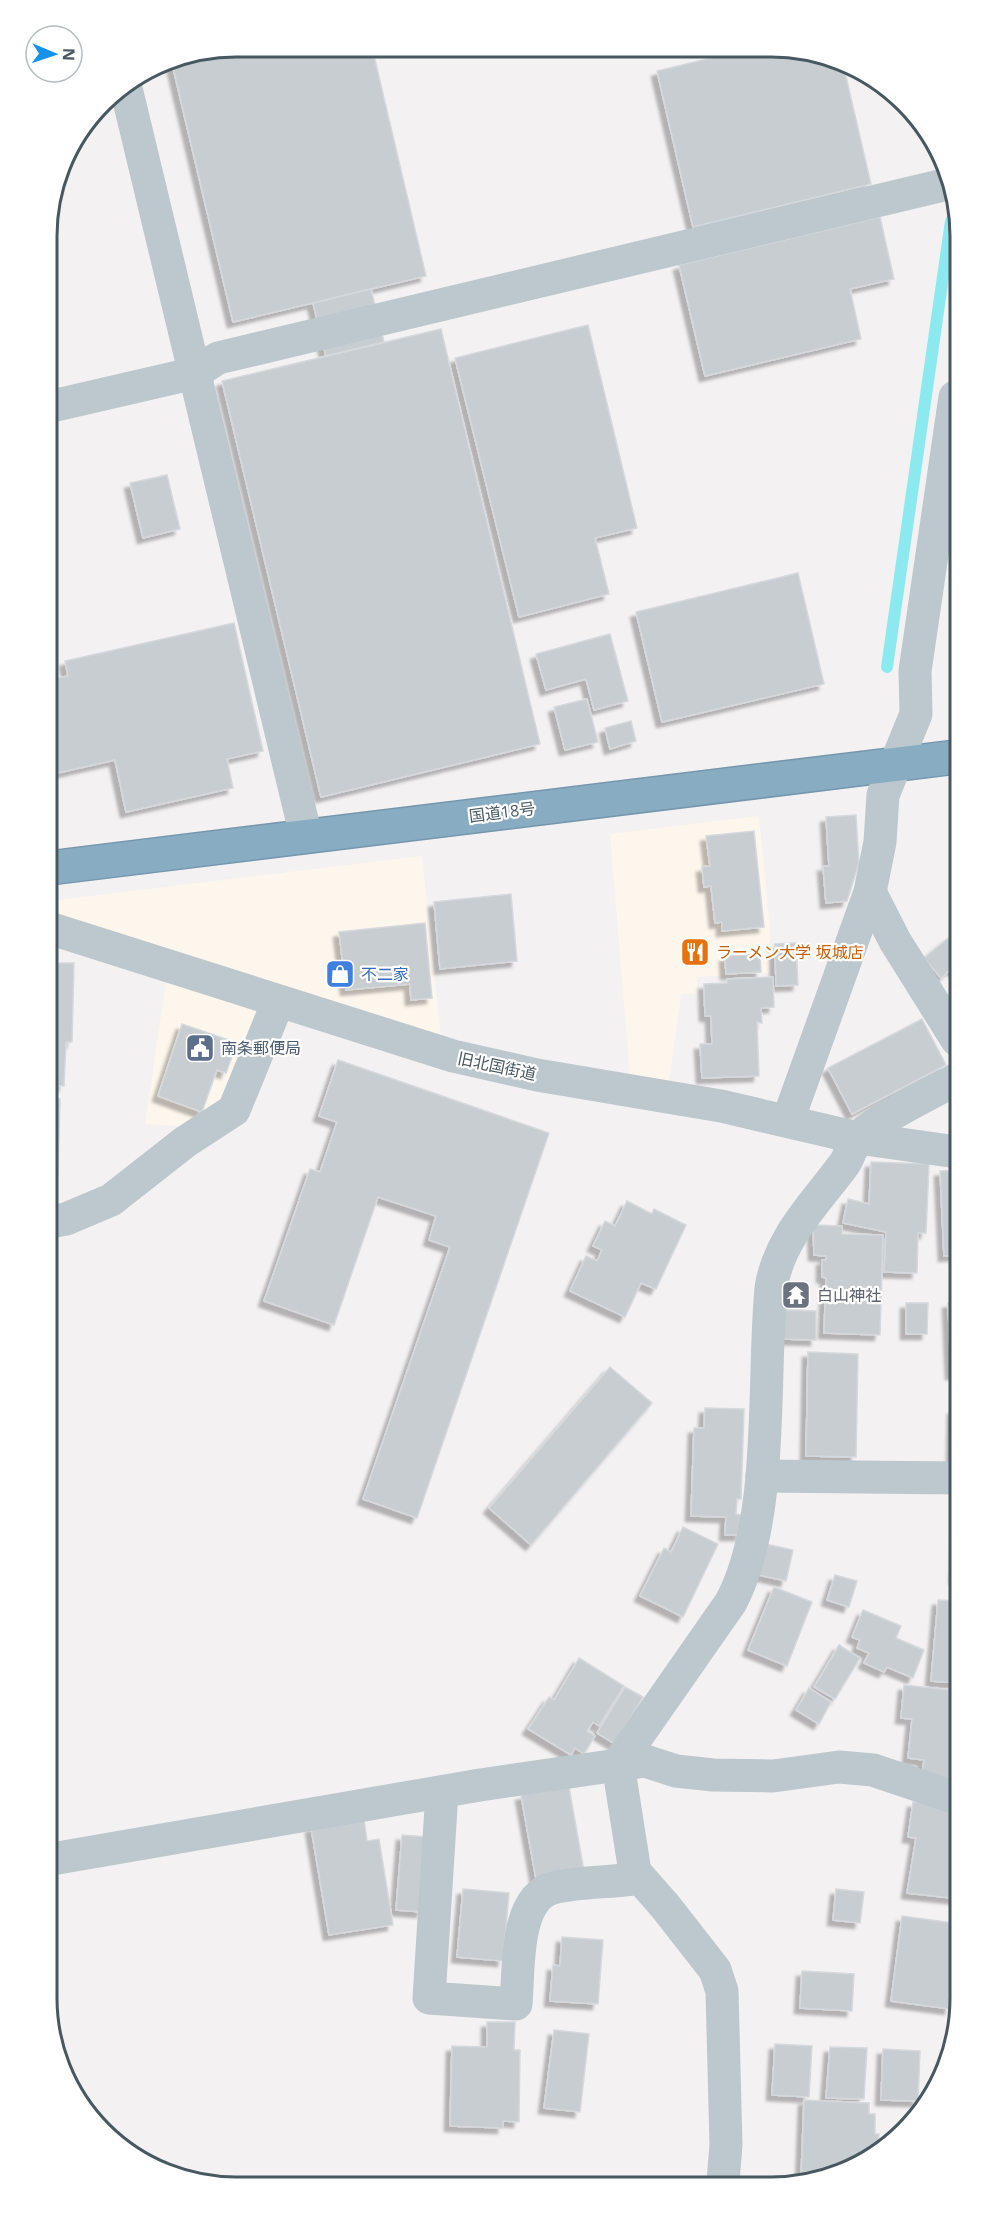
<svg xmlns="http://www.w3.org/2000/svg" width="1007" height="2234" viewBox="0 0 1007 2234" font-family="'Open Sans','Noto Sans JP',sans-serif">
<defs>
<filter id="shadow"><feDropShadow dx="-5.5" dy="5.5" stdDeviation="1.5" flood-color="#0004"/></filter>
</defs>
<rect width="100%" height="100%" fill="#f4f1f2"/>
<g fill="#fdf6ec">
<path d="M759 816 770 930 769 973 697 977V994H681L669 1082 630 1076 610 834Z"/>
<path d="M422 856 441 1036 49 912V901Z"/>
<path d="M166 981 255 1011 256 1018 221 1097 217 1104 182 1126 145 1124Z"/>
</g>
<g fill="none" stroke-linecap="round" stroke-linejoin="round">
<path stroke="#8ce9ef" stroke-width="12" d="M887 667 951 221"/>
</g>
<g fill="#c8cdd1" stroke="#d5d9dd" stroke-width="1.5" filter="url(#shadow)">
<path d="M236 46 372 47 426 276 233 322 171 59Z"/>
<path d="M744 50H808L844 68 871 184 693 227 657 71Z"/>
<path d="M880 217 894 279 850 289 861 339 705 376 679 265Z"/>
<path d="M371 289 384 342 326 356 313 303Z"/>
<path d="M588 325 637 528 595 538 609 594 519 617 455 358Z"/>
<path d="M441 329 540 744 321 797 222 381Z"/>
<path d="M167 475 180 529 143 538 130 483Z"/>
<path d="M798 573 824 684 662 722 636 612Z"/>
<path d="M234 623 263 751 227 759 233 788 126 812 115 760 49 775 48 680 68 676 65 661Z"/>
<path d="M610 634 628 701 594 710 586 679 546 690 536 654Z"/>
<path d="M587 699 598 742 565 750 554 707Z"/>
<path d="M631 721 636 741 610 749 605 728Z"/>
<path d="M856 815 859 863 847 901 826 903 823 866H829L826 817Z"/>
<path d="M754 831 764 927 722 931V922L715 923 711 886 704 887 702 867 710 866 706 836Z"/>
<path d="M511 894 517 961 440 969 434 902Z"/>
<path d="M425 923 432 998 411 1000 410 984 346 990 339 932Z"/>
<path d="M948 938 953 944 956 941 957 973 952 968 941 978 924 958Z"/>
<path d="M796 943 798 985 776 986 775 944Z"/>
<path d="M760 954 761 972 726 974 725 956Z"/>
<path d="M49 963H74L72 1042H66L64 1086 50 1085Z"/>
<path d="M773 977 774 1007 761 1008 762 1023 757 1022 759 1076 702 1078 700 1044H712L711 1016H705L704 984 727 983V979Z"/>
<path d="M922 1019 946 1065 852 1114 828 1068Z"/>
<path d="M182 1024 237 1043 226 1073 217 1070 202 1112 158 1096Z"/>
<path d="M338 1060 549 1133 417 1518 363 1499 450 1247 429 1240 436 1216 378 1197 334 1325 264 1301 310 1169 320 1172 337 1122 319 1116Z"/>
<path d="M50 1099H60L58 1175H50Z"/>
<path d="M871 1162 929 1164 926 1233H918L917 1273 884 1272 886 1232 843 1223 848 1199 869 1204Z"/>
<path d="M957 1170 958 1255 944 1256 940 1171Z"/>
<path d="M627 1201 652 1214 654 1209 686 1225 656 1289 641 1283 625 1317 570 1291 586 1256 597 1261 602 1250 593 1246 605 1221 615 1226Z"/>
<path d="M813 1225 842 1226V1234L883 1235 880 1335 824 1333 826 1278 822 1277V1260H826V1256L814 1255Z"/>
<path d="M787 1283H807L806 1308 785 1307Z"/>
<path d="M958 1302V1374H951L948 1303Z"/>
<path d="M906 1303H928L927 1334H906Z"/>
<path d="M783 1310 816 1311V1340L782 1339Z"/>
<path d="M808 1352 858 1354 856 1457 806 1456Z"/>
<path d="M610 1367 652 1403 531 1545 489 1508Z"/>
<path d="M958 1390V1465H952L953 1409H957Z"/>
<path d="M705 1408 744 1409 741 1499H737L736 1514 741 1515V1535H725L726 1517 691 1516 694 1428H704Z"/>
<path d="M683 1527 718 1544 683 1617 640 1596 664 1548 671 1552Z"/>
<path d="M958 1534 959 1578H955Z"/>
<path d="M766 1544 793 1550 786 1581 759 1575Z"/>
<path d="M835 1575 857 1581 849 1607 827 1600Z"/>
<path d="M774 1587 812 1602 787 1666 748 1650Z"/>
<path d="M938 1600 959 1601V1683L931 1681Z"/>
<path d="M863 1610 901 1626 896 1638 924 1650 913 1678 887 1667 884 1672 864 1663 869 1653 857 1648 860 1640 852 1637Z"/>
<path d="M839 1645 860 1658 835 1699 814 1687Z"/>
<path d="M579 1658 624 1686 599 1726 593 1722 587 1731 595 1736 584 1754 575 1748 571 1755 528 1729 549 1697 554 1700Z"/>
<path d="M904 1685 959 1691V1781L922 1777 924 1760 908 1758 912 1719 901 1718Z"/>
<path d="M625 1687 643 1697 615 1744 597 1733Z"/>
<path d="M809 1688 831 1702 819 1724 796 1710Z"/>
<path d="M569 1787 584 1871 536 1879 521 1795Z"/>
<path d="M913 1802 952 1807 951 1814 959 1815 960 1899 907 1893 916 1838 908 1837Z"/>
<path d="M364 1818 367 1841 379 1839 393 1925 329 1935 311 1827Z"/>
<path d="M402 1835 428 1837 422 1912 396 1910Z"/>
<path d="M463 1889 509 1893 503 1961 457 1957Z"/>
<path d="M836 1889 864 1892 860 1923 833 1920Z"/>
<path d="M902 1916 960 1924 950 2009 891 2001Z"/>
<path d="M562 1937 603 1940 598 2004 550 2001 553 1965 560 1966Z"/>
<path d="M802 1971 854 1974 852 2011 800 2008Z"/>
<path d="M487 2022H515L514 2050H520L519 2122 503 2121V2128L450 2126 452 2046 487 2047Z"/>
<path d="M554 2030 589 2034 580 2112 544 2108Z"/>
<path d="M775 2044 812 2046 809 2097 772 2095Z"/>
<path d="M830 2047 867 2048 864 2099 826 2098Z"/>
<path d="M883 2049 920 2051 918 2101 881 2100Z"/>
<path d="M804 2100 869 2103V2114H875V2134H879L878 2154 821 2181 801 2178Z"/>
</g>
<g fill="none" stroke-linecap="round" stroke-linejoin="round">
<g stroke="#7497ad" stroke-width="36">
<path id="highway" d="M49 868 956 757"/>
</g>
<g stroke="#bcc8ce" stroke-width="33">
<path d="M125 84 306 836"/>
<path d="M48 407 195 373 218 358 952 183"/>
<path d="M870 892 895 941 957 1040"/>
<path d="M49 928 453 1056 537 1075 721 1106 858 1138 957 1152"/>
<path d="M788 1120 870 892 880 842 883 795 916 714 915 671 955 397"/>
<path d="M50 1222 66 1219 111 1200 185 1142 234 1110 278 1002"/>
<path d="M762 1476 958 1478"/>
<path d="M442 1792 429 1998 516 2004C519 1972 514 1898 553 1888 580 1881 612 1883 640 1878"/>
<path d="M52 1859 480 1785 645 1761 676 1771 713 1775 773 1776 839 1767 873 1770 959 1799"/>
<path d="M723 2181 726 2145 722 1991 715 1970 665 1906 635 1872 618 1764 731 1602C775 1518 762 1383 771 1288 779 1237 816 1203 845 1163 850 1155 852 1145 858 1138 873 1121 934 1092 957 1079"/>
</g>
<use href="#highway" stroke="#88acc1" stroke-width="33"/>
</g>
<defs>
<g id="restaurant-square" transform="scale(1.5)"><rect x="-9" y="-9" width="18" height="18" rx="4" fill="#e8710a" stroke="#fff"/><path d="M-5-6h1v4h1v-4h1v4h1v-4h1v5L-1.5 .5V6h-2V.5L-5-1ZM5-6V6H3V1.5H1.5Q1.5-4 5-6Z" fill="#fff"/></g>
<g id="shop-square" transform="scale(1.5)"><rect x="-9" y="-9" width="18" height="18" rx="4" fill="#3f7fe0" stroke="#fff"/><path d="M-5-2.5h2.3a2.7 3.5 0 0 1 5.4 0H5L5.5 6h-11ZM-1.5-2.5h3a1.5 2.3 0 0 0-3 0Z" fill="#fff"/></g>
<g id="civic-square" transform="scale(1.5)"><rect x="-9" y="-9" width="18" height="18" rx="4" fill="#5c6f8a" stroke="#fff"/><path d="M-.6-6.5H3V-4.5H.6V-3L4-1V1h2V6H-6V1h2V-1L-.6-3ZM-1.2 2.5V6h2.4V2.5Z" fill="#fff"/></g>
<g id="temple-square" transform="scale(1.5)"><rect x="-9" y="-9" width="18" height="18" rx="4" fill="#6b7280" stroke="#fff"/><path d="M0-6L5-2H3V0L6.5 2.5H4V6H1.5V3h-3V6H-4V2.5H-6.5L-3 0V-2H-5Z" fill="#fff"/></g>
</defs>
<g fill-rule="evenodd">
<use href="#restaurant-square" x="695" y="952"/>
<use href="#shop-square" x="340" y="974"/>
<use href="#civic-square" x="200" y="1048"/>
<use href="#temple-square" x="796" y="1295"/>
</g>
<g text-anchor="middle" dominant-baseline="central" stroke-width="4.5" stroke-linejoin="round" paint-order="stroke">
<g font-size="16" fill="#485860" stroke="#fff">
<text transform="translate(502 812) rotate(-7)">国道18号</text>
<text transform="translate(497 1066) rotate(12)">旧北国街道</text>
</g>
<g font-size="16" fill="#c56008" stroke="#fff" text-anchor="start">
<text x="716" y="952">ラーメン大学 坂城店</text>
</g>
<g font-size="16" fill="#366cbe" stroke="#fff" text-anchor="start">
<text x="361" y="974">不二家</text>
</g>
<g font-size="16" fill="#4e5e75" stroke="#fff" text-anchor="start">
<text x="221" y="1048">南条郵便局</text>
</g>
<g font-size="16" fill="#5b616d" stroke="#fff" text-anchor="start">
<text x="817" y="1295">白山神社</text>
</g>
</g>
<path d="M0 0H1007V2234H0ZM236 57H771A179 179 0 0 1 950 236V1998A179 179 0 0 1 771 2177H236A179 179 0 0 1 57 1998V236A179 179 0 0 1 236 57Z" fill="#fff" fill-rule="evenodd"/>
<path fill="none" stroke="#485860" stroke-width="3" d="M236 57H771A179 179 0 0 1 950 236V1998A179 179 0 0 1 771 2177H236A179 179 0 0 1 57 1998V236A179 179 0 0 1 236 57Z"/>
<g transform="translate(54 54) rotate(92)"><circle r="28" fill="#ffffff" stroke="#b6bcbf" stroke-width="1.5"/>
<path d="M0-4.5L10 22L0 15L-10 22Z" fill="#1592ea"/>
<text y="-9" font-size="16" font-weight="bold" text-anchor="middle" fill="#485860">N</text>
</g>
</svg>
